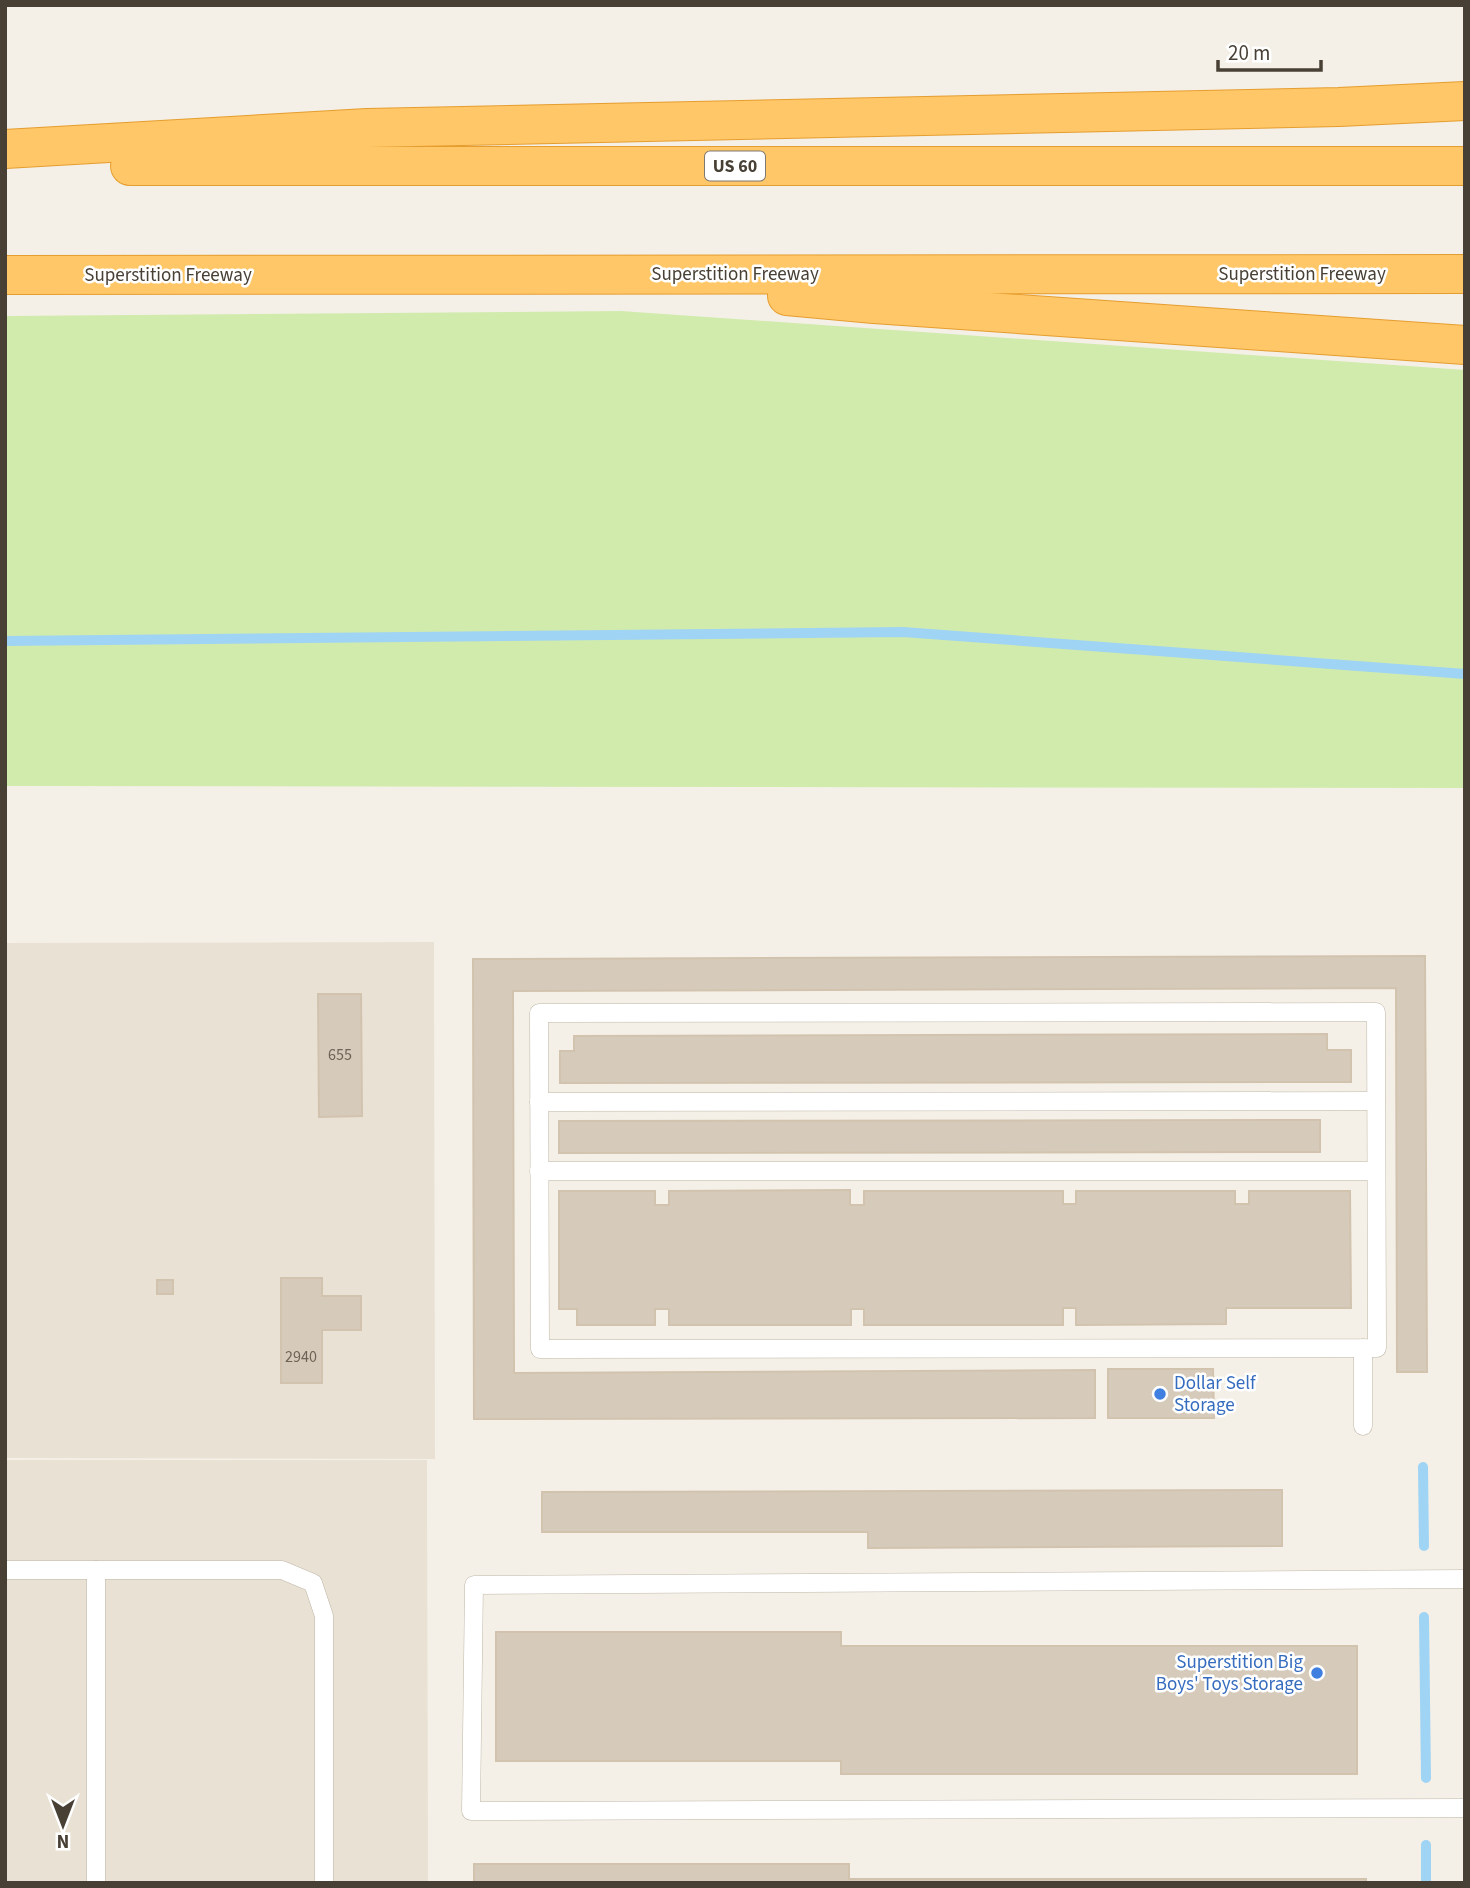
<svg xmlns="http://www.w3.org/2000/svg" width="1470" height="1888" viewBox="0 0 1470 1888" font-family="'Source Sans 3',sans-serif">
<rect width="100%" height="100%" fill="#f4f0e7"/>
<g fill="#e8e1d4">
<path d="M434 942 435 1459 5 1458V943Z"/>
<path d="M5 1460H427L428 1883H5Z"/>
</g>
<path fill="#d1ebad" d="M621 311 1465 370V788L5 786V316Z"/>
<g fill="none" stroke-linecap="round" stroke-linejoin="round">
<g stroke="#a0d4f4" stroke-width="10">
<path d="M5 641 903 632 1465 674"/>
<path d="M1423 1467 1424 1546"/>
<path d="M1424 1617 1426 1778"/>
<path d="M1426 1845V1883"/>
</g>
</g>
<g fill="#d6cbbb" stroke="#d2c3ae" stroke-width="2">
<path d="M1425 956 1427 1372H1397L1396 988 513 991 514 1373 1095 1370V1418L474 1419 473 959Z"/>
<path d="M318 994H361L362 1116 319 1117Z"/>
<path d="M1327 1034V1050H1351V1082L560 1083V1051H574V1036Z"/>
<path d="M1320 1120V1152L559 1153V1121Z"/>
<path d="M850 1190V1205H864V1191H1063V1204H1076V1191H1235V1204H1249V1191H1350L1351 1308H1226V1324L1076 1325V1308H1063V1325H864V1309H851V1325H669V1309H655V1325H577V1309H559V1191H655V1205H669V1191Z"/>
<path d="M281 1278H322V1296H361V1330H322V1383H281Z"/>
<rect x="157" y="1280" width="16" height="14"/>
<path d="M1108 1369H1213L1214 1418H1108Z"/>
<path d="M1282 1490V1546L868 1548V1532H542V1492Z"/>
<path d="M496 1632H841V1646H1357V1774H841V1761H496Z"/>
<path d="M474 1864H849V1879H1366V1883H474Z"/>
</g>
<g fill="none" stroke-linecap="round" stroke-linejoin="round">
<g stroke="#c0b7a9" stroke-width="19">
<g id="service">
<path d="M1376 1012 1377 1348 540 1349 539 1013Z"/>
<path d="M539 1102 1376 1101"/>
<path d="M539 1171H1376"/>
<path d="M1363 1426V1348"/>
<path d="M5 1570H282L313 1583 324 1616V1883"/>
<path d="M1465 1579 474 1585 471 1811 1465 1808"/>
<path d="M96 1883V1570"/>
</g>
</g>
<g stroke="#e69d2f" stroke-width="40">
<g id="motorway">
<path d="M5 149 367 128 1339 107 1465 101"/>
<path d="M130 166H1465"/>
<path d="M5 275 1465 274"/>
<path d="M787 296 874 304 1465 345"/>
</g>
</g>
<use href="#service" stroke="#fff" stroke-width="18"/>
<use href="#motorway" stroke="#ffc767" stroke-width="38"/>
</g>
<g fill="#3f7fe0" stroke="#fff" stroke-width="2.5">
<circle cx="1160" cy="1394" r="7"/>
<circle cx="1317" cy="1673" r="7"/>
</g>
<g text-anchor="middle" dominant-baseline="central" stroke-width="5" stroke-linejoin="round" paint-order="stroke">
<g font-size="16" fill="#6c6356">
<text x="340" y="1055">655</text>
<text x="301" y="1357">2940</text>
</g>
<rect fill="#fff" stroke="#7f7972" stroke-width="2" x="705" y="151.5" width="60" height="29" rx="5"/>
<g font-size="18" font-weight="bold" fill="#484035">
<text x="735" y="166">US 60</text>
</g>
<g font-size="19" fill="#484035" stroke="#fff">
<text x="735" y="274">Superstition Freeway</text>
<text x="1302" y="274">Superstition Freeway</text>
<text x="168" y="275">Superstition Freeway</text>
</g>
<g font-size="19" fill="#366cbe" stroke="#fff" text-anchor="start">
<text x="1174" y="1383">Dollar Self<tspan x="1174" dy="22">Storage</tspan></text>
<text x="1303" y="1662" text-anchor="end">Superstition Big<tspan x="1303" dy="22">Boys' Toys Storage</tspan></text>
</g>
</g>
<rect width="1470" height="1888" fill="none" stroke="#484035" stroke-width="14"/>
<g transform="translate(63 1825) rotate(180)" stroke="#ffffff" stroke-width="5" paint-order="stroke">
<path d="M0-5L12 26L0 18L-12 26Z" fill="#484035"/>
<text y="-10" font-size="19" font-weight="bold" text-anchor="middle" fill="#484035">N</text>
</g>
<path d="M1218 60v10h103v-10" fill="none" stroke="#484035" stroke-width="3.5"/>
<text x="1228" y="60" font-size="21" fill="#484035" stroke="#ffffff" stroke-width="5" paint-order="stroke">20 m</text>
</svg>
